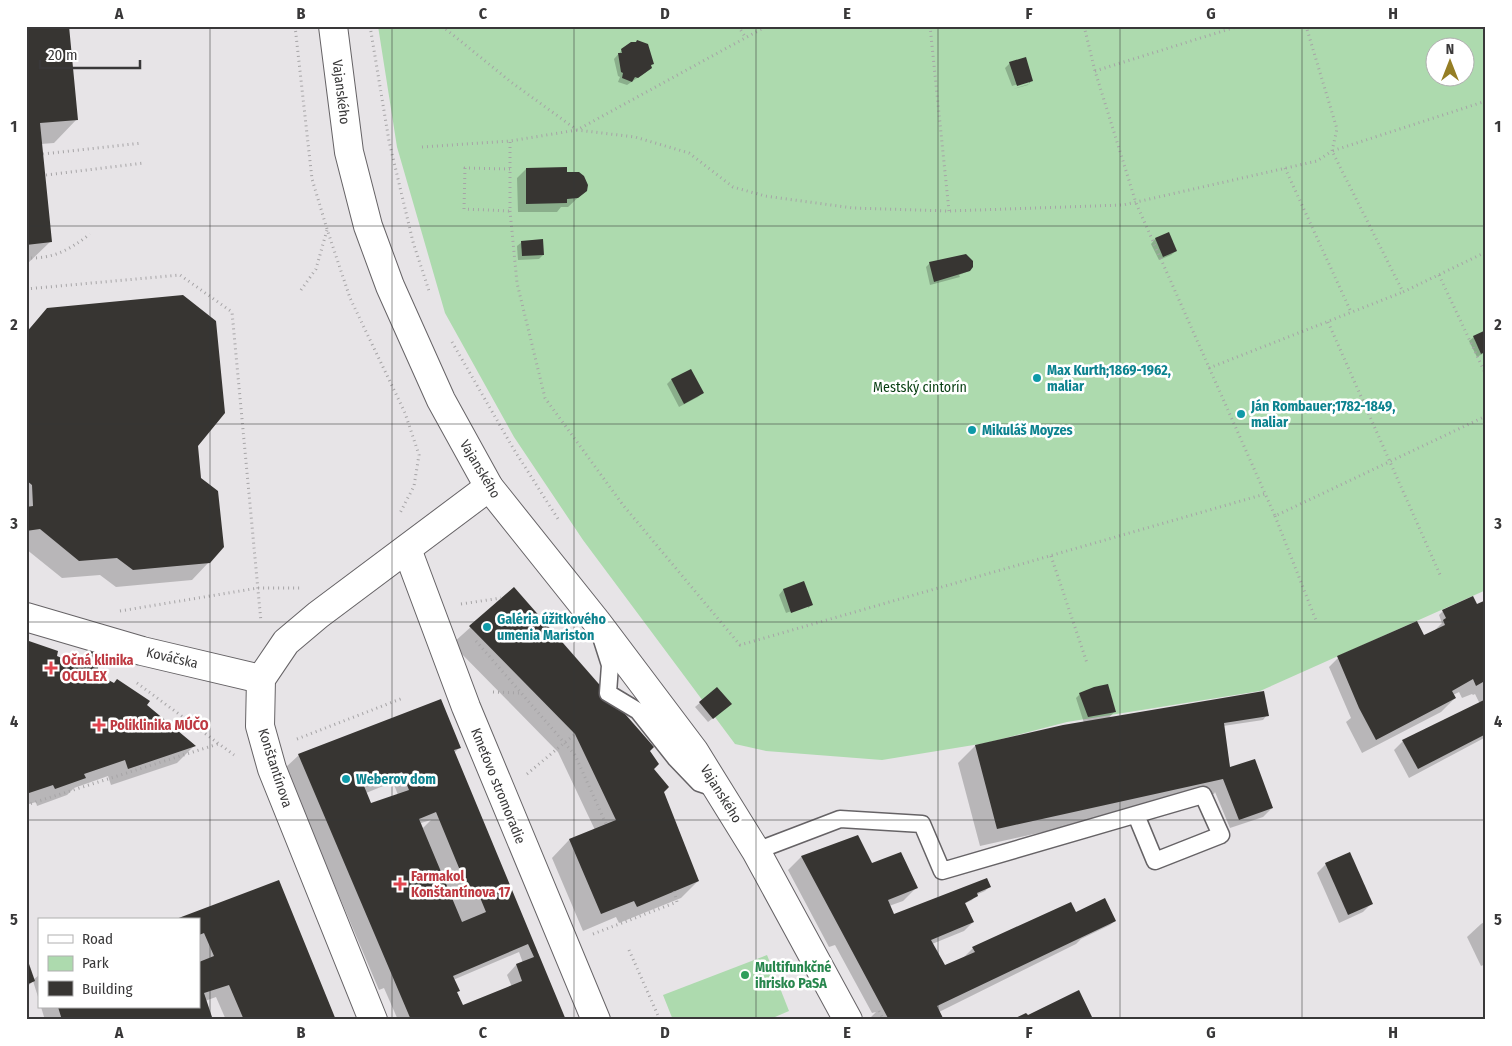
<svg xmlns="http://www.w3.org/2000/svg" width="1512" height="1046" viewBox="0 0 1512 1046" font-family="'Fira Sans Condensed',sans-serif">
<rect width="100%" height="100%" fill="#e7e4e7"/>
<g fill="#addaae" fill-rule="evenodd">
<path d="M378 26H1486V590L1260 691 1067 722 986 743 882 760 766 751 735 744 583 540 514 437 445 313 397 147ZM1434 48H1464V78H1434Z"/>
<path d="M767 955 789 1011 768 1020H673L663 995Z"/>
</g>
<g fill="#0003" fill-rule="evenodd">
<path d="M26 26 77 119 54 143 41 144 50 242 26 265Z"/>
<path d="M622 50 652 64 646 72 627 85 618 82 620 77 618 76 614 59Z"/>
<path d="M1010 63 1032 80 1028 85 1013 89 1029 84V81L1012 86 1005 68Z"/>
<path d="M526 169 565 173 586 190 568 207H561L557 212H518L517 178Z"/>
<path d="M1168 234 1176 251 1171 255 1159 260 1151 244 1155 239Z"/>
<path d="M522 242 543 255 539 259 518 260 517 246Z"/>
<path d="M930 263 969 271 959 275 960 277 965 275 960 277 930 285 926 267Z"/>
<path d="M48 309 197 445 209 562 192 580 116 587 100 575 62 578 26 549V332Z"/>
<path d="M1486 331V352L1477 357 1469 341 1474 337Z"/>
<path d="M671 380 702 393 698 397 679 407 667 384Z"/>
<path d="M803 583 812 605 808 608V605L786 613 779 595 783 590Z"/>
<path d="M514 588 648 751 652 769 698 881 681 898 619 923 616 917 583 931 552 858 569 840 595 830 558 752 452 644Z"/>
<path d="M1486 602V737L1409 778 1394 750 1403 741 1480 704 1475 694 1473 695 1472 694 1462 698 1459 692 1453 695 1455 698 1441 712 1362 753 1346 722 1351 718 1329 667 1338 658 1424 636 1435 630 1442 623 1439 615 1443 611 1471 608Z"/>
<path d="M26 641 97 676 145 705 194 746 177 763 111 785 108 776 74 788 67 795 37 806 36 802 26 805Z"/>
<path d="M717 688 726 708 708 722 695 707Z"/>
<path d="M1080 694 1115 711 1108 719 1267 715 1263 720 1223 726 1230 768 1272 808 1263 817 1230 828 1215 792 1214 794 980 846 958 763 975 746 1084 723 1076 698Z"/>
<path d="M460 747 454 753 565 1020H398L384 988 379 990 285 768 299 755ZM393 782 398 795 371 805 366 793ZM431 820 423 828 421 823ZM519 952 523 963 516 965 507 975 512 987 462 1007 456 993 458 991 453 980Z"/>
<path d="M858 836 871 865 916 888 903 901 889 906V918L989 887 985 891 976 895 972 900 964 904 973 922 964 931 932 944 945 967 965 958 964 957 973 948 1076 915 1115 921 1110 925 1081 939 1076 944 939 1012 943 1020H868L876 1012 872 1013 835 945 829 947 788 870 801 857Z"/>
<path d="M1326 864 1372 903 1363 912 1339 923 1317 873Z"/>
<path d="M200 912 335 1020H226L216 997 205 1001 212 1020H45L41 1007H199V920H179Z"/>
<path d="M1486 921V964L1481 966 1467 937 1481 924Z"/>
<path d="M26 967 33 980 39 975V1000L33 981 26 988Z"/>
</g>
<g fill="#373532" fill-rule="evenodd">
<path d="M26 26H69L78 120 40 123 52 242 26 245Z"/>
<path d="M637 40 648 44 654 64 651 65 652 68 638 78 635 77 632 82 622 78 623 73 621 72 618 53H622L621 49 631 42H636Z"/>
<path d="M1026 57 1033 81 1017 86 1009 62Z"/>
<path d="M567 167V172H579L584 176 588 185 587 191 578 198 567 199V203L526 204V168Z"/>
<path d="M1169 232 1177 251 1163 257 1155 238Z"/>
<path d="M543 239 544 255 522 256 521 241Z"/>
<path d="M966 254 973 261V267L970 271 934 282 929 262Z"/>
<path d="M183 295 216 321 225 413 198 446 201 478 218 491 224 547 210 563 133 570 117 558 79 561 40 529 26 531V507L33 506 32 485 26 480V333L47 308Z"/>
<path d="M1486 330V351L1481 354 1473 336Z"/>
<path d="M691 369 704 393 684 404 671 379Z"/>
<path d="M804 581 813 605 791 613 783 589Z"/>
<path d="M514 587 654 747 650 751 659 764 654 769 669 787 664 792 699 881 637 907 634 901 601 914 569 839 616 820 575 734 469 626Z"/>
<path d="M1473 596 1477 604 1486 600V688L1483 682 1476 686 1473 679 1452 691 1456 698 1376 740 1359 708 1337 656 1417 621 1424 635 1445 625 1443 620 1446 618 1442 610Z"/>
<path d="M26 640 58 651 57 656 73 663 95 647 99 675 114 683 117 679 150 701 147 705 196 746 128 769 125 760 84 774 86 778 55 789 53 785 26 794Z"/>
<path d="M1108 684 1116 712 1088 717 1079 693 1094 687Z"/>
<path d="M717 687 732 704 713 719 699 702Z"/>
<path d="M1264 691 1269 716 1224 723 1230 767 1255 759 1273 808 1239 820 1223 779 997 829 975 745 1063 725Z"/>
<path d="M441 699 461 748 454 750 566 1020H411L298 754ZM402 772 409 790 371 803 364 786ZM436 812 471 897 479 895 486 912 462 922 419 819ZM528 944 534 957 516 964 522 981 463 1005 457 992 460 991 453 976Z"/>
<path d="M1486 699V734L1418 769 1402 740Z"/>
<path d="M858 835 872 863 901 852 918 888 888 900 894 914 987 878 991 887 977 893 978 896 965 903 974 922 931 940 945 965 975 952 972 947 1071 902 1076 912 1105 898 1116 921 937 1006 944 1020H889L801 856Z"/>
<path d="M1350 852 1373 904 1348 915 1325 863Z"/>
<path d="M279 880 336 1020H244L229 985 204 993 213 1020H62L58 1007H199V962L214 956 204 933 199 935V920L176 919Z"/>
<path d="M29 964 35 981 26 985V965Z"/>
<path d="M1079 990 1092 1017 1086 1020H1011L1026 1013 1028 1015Z"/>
</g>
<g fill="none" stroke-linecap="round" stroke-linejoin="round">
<g stroke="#666366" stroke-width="19">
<g id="lane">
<path d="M602 640 610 665 608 693 638 711 676 759 699 783 717 789"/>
<path d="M756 851 840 819 922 824 942 871 1203 795 1221 835 1155 861 1136 815"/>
</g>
</g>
<g stroke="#666366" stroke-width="30">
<g id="street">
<path d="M333 26 349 152 368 226 390 286 441 400 489 487 596 621 694 751 756 851 848 1020"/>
<path d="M407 549 466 707 596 1020"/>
<path d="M26 617 142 651 261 679"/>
<path d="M373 1020 272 769 260 726 261 679 286 642 318 615 489 487"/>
</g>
</g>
<g stroke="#a6a4a6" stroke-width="3" stroke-dasharray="1 4" stroke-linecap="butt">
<path d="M295 26 312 179 327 229 350 298 405 413 419 455 414 486 400 513"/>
<path d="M370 26 389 141 413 242 429 291"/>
<path d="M442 26 511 82 577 130 635 137 689 153 733 187 765 196 853 208 949 211 1123 205 1317 161 1332 151 1337 129 1306 26"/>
<path d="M738 26 746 38"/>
<path d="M930 26 949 211"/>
<path d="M1084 26 1095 71 1136 203 1275 516 1486 416"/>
<path d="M1483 26 1486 32"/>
<path d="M1095 71 1239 26"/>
<path d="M1486 101 1332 151 1403 292 1486 252"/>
<path d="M422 147 510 141 577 130 767 26"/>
<path d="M43 154 142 143"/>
<path d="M1285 168 1351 312"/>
<path d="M510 169 465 168 464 209 510 211V141"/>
<path d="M46 175 144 163"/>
<path d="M510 211 517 283 545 398 623 505 740 645 1265 494"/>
<path d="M26 258C54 259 69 250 90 234"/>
<path d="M1439 275 1486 375"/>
<path d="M26 289 180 275 232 312 261 622"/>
<path d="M301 290 316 269 327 230"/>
<path d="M1328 322 1441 577"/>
<path d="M452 342 513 448 558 519"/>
<path d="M1209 368 1403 292"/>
<path d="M1275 516 1317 623"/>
<path d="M1051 556 1087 663"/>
<path d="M461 604 501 598"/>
<path d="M120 611 258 588H302"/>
<path d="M476 641 575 755 606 824"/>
<path d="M137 683 234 755"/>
<path d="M493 692 521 693"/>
<path d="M297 739 403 698"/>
<path d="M527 774 575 734"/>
<path d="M26 805 218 744"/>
<path d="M593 934 677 902 674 891"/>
<path d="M629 950 660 1020"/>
<path d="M879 1011 884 1020"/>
</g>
<use href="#lane" stroke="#fff" stroke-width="16"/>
<use href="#street" stroke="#fff" stroke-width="28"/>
</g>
<path fill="none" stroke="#393839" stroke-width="1" stroke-opacity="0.55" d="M210 26V1020M392 26V1020M574 26V1020M756 26V1020M938 26V1020M1120 26V1020M1302 26V1020M26 226H1486M26 424H1486M26 622H1486M26 820H1486"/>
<g fill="#0f9aa8" stroke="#fff" stroke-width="2">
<circle cx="1037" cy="378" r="5"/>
<circle cx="1241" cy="414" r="5"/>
<circle cx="972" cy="430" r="5"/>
<circle cx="487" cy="627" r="5"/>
<circle cx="346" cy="779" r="5"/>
</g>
<g fill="#e0444e" stroke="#fff" stroke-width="2">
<path d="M48.5 660.5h5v5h5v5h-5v5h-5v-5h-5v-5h5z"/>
<path d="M96.5 717.5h5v5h5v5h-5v5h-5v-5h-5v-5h5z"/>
<path d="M397.5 876.5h5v5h5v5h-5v5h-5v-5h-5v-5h5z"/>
</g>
<circle fill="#2e9e5b" stroke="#fff" stroke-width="2" cx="745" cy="975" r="5"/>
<g text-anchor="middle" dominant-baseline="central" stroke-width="5" stroke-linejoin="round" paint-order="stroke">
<g font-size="14" fill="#393839" stroke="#fff">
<text transform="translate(341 92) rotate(83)">Vajanského</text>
<text transform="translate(480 469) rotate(59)">Vajanského</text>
<text transform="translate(172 658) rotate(13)">Kováčska</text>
<text transform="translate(275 768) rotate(72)">Konštantínova</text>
<text transform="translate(498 786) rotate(68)">Kmeťovo stromoradie</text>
<text transform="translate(721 794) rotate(58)">Vajanského</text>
</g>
<g font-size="14" font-weight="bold" fill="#0d838f" stroke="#fff" text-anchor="start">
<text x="1047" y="370">Max Kurth;1869-1962,<tspan x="1047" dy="16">maliar</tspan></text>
<text x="1251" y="406">Ján Rombauer;1782-1849,<tspan x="1251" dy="16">maliar</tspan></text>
<text x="982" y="430">Mikuláš Moyzes</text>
<text x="497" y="619">Galéria úžitkového<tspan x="497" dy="16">umenia Mariston</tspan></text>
<text x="356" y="779">Weberov dom</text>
</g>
<g font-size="14" fill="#063d10" stroke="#fff">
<text x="920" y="387">Mestský cintorín</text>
</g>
<g font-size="14" font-weight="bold" fill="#be3a42" stroke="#fff" text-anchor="start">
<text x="62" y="660">Očná klinika<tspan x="62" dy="16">OCULEX</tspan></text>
<text x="110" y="725">Poliklinika MÚČO</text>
<text x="411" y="876">Farmakol<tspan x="411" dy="16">Konštantínova 17</tspan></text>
</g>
<g font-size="14" font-weight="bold" fill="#27864d" stroke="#fff" text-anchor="start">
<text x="755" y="967">Multifunkčné<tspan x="755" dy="16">ihrisko PaSA</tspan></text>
</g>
</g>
<rect width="1512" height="1046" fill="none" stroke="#ffffff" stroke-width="55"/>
<rect x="38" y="918" width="162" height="90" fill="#ffffff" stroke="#b0afb0"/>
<rect x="48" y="935" width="25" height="8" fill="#ffffff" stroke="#b0afb0"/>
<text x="82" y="944" font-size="15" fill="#393839">Road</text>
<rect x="48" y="956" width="25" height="15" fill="#addaae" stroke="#b0afb0"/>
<text x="82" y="968" font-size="15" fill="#393839">Park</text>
<rect x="48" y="981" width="25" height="15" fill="#373532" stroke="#b0afb0"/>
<text x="82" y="994" font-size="15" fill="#393839">Building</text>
<g transform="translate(1450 62)"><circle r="24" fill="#ffffff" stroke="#b0afb0"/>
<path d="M0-4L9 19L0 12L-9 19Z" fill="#957e25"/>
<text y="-8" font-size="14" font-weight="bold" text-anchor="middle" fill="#393839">N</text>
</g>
<path d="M40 60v8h100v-8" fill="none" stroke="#393839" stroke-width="2.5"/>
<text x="48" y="60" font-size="15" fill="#393839" stroke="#ffffff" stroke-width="4" paint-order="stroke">20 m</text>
<rect x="28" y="28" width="1456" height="990" fill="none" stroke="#393839" stroke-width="2"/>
<g font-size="16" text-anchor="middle" font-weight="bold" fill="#393839">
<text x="119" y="19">A</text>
<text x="301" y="19">B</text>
<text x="483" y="19">C</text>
<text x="665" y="19">D</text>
<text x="847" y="19">E</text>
<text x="1029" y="19">F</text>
<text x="1211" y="19">G</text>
<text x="1393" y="19">H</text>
<text x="14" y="132">1</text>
<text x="1498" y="132">1</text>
<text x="14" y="330">2</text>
<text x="1498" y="330">2</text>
<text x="14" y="529">3</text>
<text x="1498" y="529">3</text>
<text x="14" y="727">4</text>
<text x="1498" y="727">4</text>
<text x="14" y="925">5</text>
<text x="1498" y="925">5</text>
<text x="119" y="1038">A</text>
<text x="301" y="1038">B</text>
<text x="483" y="1038">C</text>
<text x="665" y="1038">D</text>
<text x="847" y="1038">E</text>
<text x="1029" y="1038">F</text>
<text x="1211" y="1038">G</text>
<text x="1393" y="1038">H</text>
</g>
</svg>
